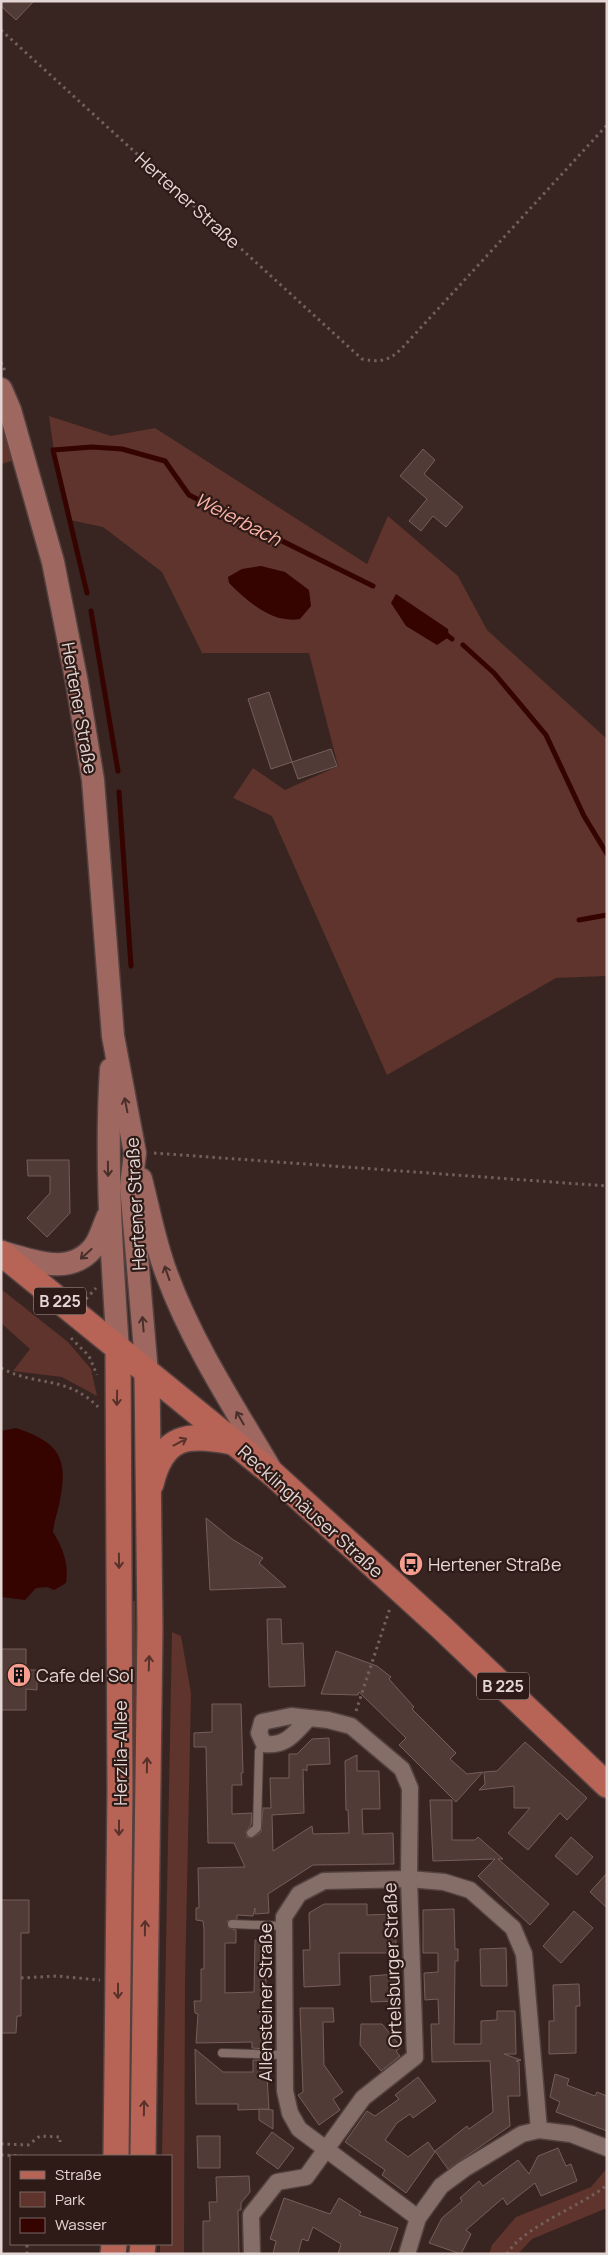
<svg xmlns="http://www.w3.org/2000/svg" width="608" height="2255" viewBox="0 0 608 2255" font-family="Manrope,sans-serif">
<rect width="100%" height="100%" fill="#382421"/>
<g fill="#5f342c">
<path d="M1 389 23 458 1 464Z"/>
<path d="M49 416 111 436 155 428 367 564 388 516 458 576 487 630 607 739V976L556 978 387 1075 272 816 233 798 253 768 285 790 338 766 309 653H202L162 572 103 527 70 520 55 458Z"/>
<path d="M1 1289 68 1342 91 1369 97 1396 62 1377 13 1371 30 1349 1 1323Z"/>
<path d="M130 1601H135L138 1736 134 2156H124Z"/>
<path d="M172 1632 181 1636 191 1693 185 1984 184 2254H160V2244H171V2156H162Z"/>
<path d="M607 2168V2208L532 2239 518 2254H489L492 2245 516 2217 591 2187Z"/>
</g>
<g fill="#350401">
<path d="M261 566 285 572 309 590 311 606 300 619C272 624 247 601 229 583L228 577 242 569Z"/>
<path d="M396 594 448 629 449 637 437 645 406 626 391 603Z"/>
<path d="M16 1428C61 1443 69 1459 59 1505 57 1514 54 1522 53 1532 63 1548 69 1564 66 1583L54 1590 47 1587 36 1588 25 1600 1 1597V1431Z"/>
</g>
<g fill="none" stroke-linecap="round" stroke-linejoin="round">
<g stroke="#350401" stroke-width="5">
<path d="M87 593 53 450 92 447 122 449 165 461 189 495 373 586"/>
<path d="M91 611 118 771"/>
<path d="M444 633 452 639"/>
<path d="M463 645 494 673 546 735 584 816 607 854"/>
<path d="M119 792 131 966"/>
<path d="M579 920 607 915"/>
</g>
</g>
<g fill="#503b37" stroke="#765f5a">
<path d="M1 1H34L16 20 1 6Z"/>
<path d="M423 449 435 460 424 474 463 507 446 527 433 516 421 531 409 521 427 499 400 476Z"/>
<path d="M269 692 292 762 271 769 248 699Z"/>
<path d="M331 749 337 766 298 779 292 762Z"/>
<path d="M27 1160H69L70 1213 47 1237 27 1218 50 1193V1176H28Z"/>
<path d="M206 1518 232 1539 263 1558 259 1563 286 1587 210 1590Z"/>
<path d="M267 1619H281L282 1644 303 1643 305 1686 269 1687Z"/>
<path d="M1 1649H26V1670H37V1690L26 1689V1710H1Z"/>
<path d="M336 1651 377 1666 391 1677 389 1679 414 1707 412 1709 456 1753 450 1759 467 1774 483 1772 456 1802 399 1745 406 1738 359 1692 358 1695 321 1694Z"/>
<path d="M212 1704H241L243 1773H241L242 1785H232V1814L252 1813 251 1825 246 1832 247 1837 252 1838 261 1832 263 1808H271L270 1778H289V1754H297L312 1739 329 1738 330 1764 307 1765V1771L303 1769 304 1813 272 1815 273 1851 312 1826 313 1834 349 1833 348 1810H346L345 1761 357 1755V1771H379L380 1809H362L363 1834 393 1833 394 1864 313 1865 268 1894 269 1913 255 1914V1908L253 1916 237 1915V1919L227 1921 229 1928 236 1930V1943H225V1993L254 1992 255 1940 266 1941V2049L252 2048V2042L196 2043 198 2014 195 2013 194 2001H201V1969H204V1929L203 1921 196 1920V1908H199L198 1868 245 1867 234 1843H208L206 1747H194V1733L212 1732Z"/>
<path d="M525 1742 587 1798 567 1820 560 1813 528 1850 508 1833 530 1808H514V1786L479 1790 485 1784 484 1772 497 1771Z"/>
<path d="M430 1800H452V1840H475L478 1837 503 1859H498L549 1904 530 1925 478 1876 495 1859 433 1861Z"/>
<path d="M571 1837 593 1857 577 1875 555 1856Z"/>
<path d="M607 1873V1908L590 1892Z"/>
<path d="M1 1900H29V1933H21V2016H17L16 2033H1Z"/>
<path d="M324 1904H367V1915L396 1914V1953H339L340 1985 304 1987 303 1950H310L309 1913Z"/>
<path d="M454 1909 455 1949H458V1961H455L454 2044H481V2021L497 2020V2011H515L516 2054H504L521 2060 516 2061 519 2062 520 2096H508L510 2126 448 2169 435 2151 467 2126 469 2129 493 2112 490 2061 432 2062 431 2024H439L438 1999 425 2000 424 1973 438 1972V1953H423V1910Z"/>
<path d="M574 1911 593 1928 561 1963 543 1946Z"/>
<path d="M506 1948 507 1986H481L480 1949Z"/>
<path d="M396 1974 397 2001 371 2002 370 1976Z"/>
<path d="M579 1984 580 2006H576V2053L549 2054V2021H554L553 1985Z"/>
<path d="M300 2008H333L334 2022H323L324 2065 343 2092 333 2099 340 2110 319 2125 298 2095 303 2092Z"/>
<path d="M361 2024H382L401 2047 396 2051 400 2056 381 2071 360 2045Z"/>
<path d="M195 2049 223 2072H253V2060H266L269 2109 238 2110V2104H196Z"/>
<path d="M555 2074 569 2079 567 2085 595 2096 597 2092 607 2096V2131L556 2112 560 2102 550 2097Z"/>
<path d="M418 2077 436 2101 413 2118 410 2114 397 2123 385 2140 408 2157 428 2142 435 2152 406 2193 382 2175 385 2170 345 2142 367 2111 375 2116 399 2099 395 2095Z"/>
<path d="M259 2109 273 2110V2129L259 2120Z"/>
<path d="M272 2132 294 2148 278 2169 256 2153Z"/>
<path d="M197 2136H220V2168H198Z"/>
<path d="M558 2148 566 2166 571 2164 577 2181 541 2196 535 2183 507 2205 503 2198 466 2230 471 2234 461 2254 429 2243 442 2218 462 2201 460 2198 479 2181 483 2186 518 2160 529 2174 538 2156Z"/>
<path d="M249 2176 250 2192 241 2203V2210H238L239 2254H203V2221H210L209 2202H217L216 2177Z"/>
<path d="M284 2198 330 2214 339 2198 361 2212 359 2215 398 2228 389 2254H338L341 2244 313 2227 308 2241 302 2239 298 2254H273L276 2241 270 2239Z"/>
</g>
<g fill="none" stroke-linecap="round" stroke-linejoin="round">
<g stroke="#52413f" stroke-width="10">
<g id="lane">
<path d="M251 1833 257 1828 259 1751 264 1744"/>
<path d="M232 1924 284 1926"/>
<path d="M222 2053 285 2055"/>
</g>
</g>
<g stroke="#52413f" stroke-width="19">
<g id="street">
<path d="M418 2218 299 2129 290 2113 285 2091 284 1917 299 1894 324 1881 409 1879 444 1882 470 1890 513 1928 524 1954 539 2130"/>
<path d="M252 2254 251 2215 277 2182 306 2177 363 2098 415 2057 409 1879 410 1788 402 1769 351 1726 328 1720 291 1716 262 1722 259 1733 264 1744C287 1747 295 1732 309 1718"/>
<path d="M407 2254 418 2218 441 2186 464 2169 522 2134 539 2130 571 2134 607 2148"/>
</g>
</g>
<g stroke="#52413f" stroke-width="25">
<g id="secondary">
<path d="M1 389 10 410 53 562 77 683 93 780 113 1036 135 1153 131 1186 147 1373"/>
<path d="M111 1069C105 1163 112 1256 118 1350"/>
<path d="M141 1179C149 1210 155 1244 167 1275 192 1343 234 1407 271 1470"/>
<path d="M1 1252C32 1260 69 1277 93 1248 100 1240 103 1226 108 1216"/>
</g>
</g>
<g stroke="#52413f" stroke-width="28">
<g id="primary">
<path d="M1 1253 274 1475 442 1628 607 1785"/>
<path d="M151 1484C163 1435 187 1433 232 1442"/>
<path d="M116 2156 120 1792 118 1350"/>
<path d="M143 2156 150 1629 147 1373"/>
<path d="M113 2254 114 2244"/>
<path d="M142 2254 143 2244"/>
</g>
</g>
<g stroke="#72605d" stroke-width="3" stroke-dasharray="2.5 4" stroke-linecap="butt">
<path d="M1 30 362 359C391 365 396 354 415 334L607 125"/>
<path d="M1 362 5 371"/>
<path d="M154 1153 607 1186"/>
<path d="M86 1299 96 1288"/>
<path d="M71 1338 89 1356 97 1375"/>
<path d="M1 1368C36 1387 67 1375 98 1407"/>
<path d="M356 1711 390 1608"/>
<path d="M21 1978 56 1976 100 1980"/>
<path d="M1 2144 28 2145 40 2136 60 2137V2142"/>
<path d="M1 2155 22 2156"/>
<path d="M27 2254V2244"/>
<path d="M507 2254C524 2226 580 2207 607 2185"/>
</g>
<use href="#lane" stroke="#856d68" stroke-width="8"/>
<use href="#street" stroke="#856d68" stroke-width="16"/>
<use href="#secondary" stroke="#9e6860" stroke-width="22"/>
<use href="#primary" stroke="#b76457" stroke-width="25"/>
</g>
<defs><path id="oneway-shaft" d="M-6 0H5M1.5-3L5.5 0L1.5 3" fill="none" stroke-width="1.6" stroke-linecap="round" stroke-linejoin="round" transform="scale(1.25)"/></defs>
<g stroke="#4a2e29">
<use href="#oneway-shaft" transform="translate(126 1105) rotate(-101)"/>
<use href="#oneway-shaft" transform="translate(108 1169) rotate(89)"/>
<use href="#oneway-shaft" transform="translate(86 1254) rotate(138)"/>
<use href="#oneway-shaft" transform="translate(167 1273) rotate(-109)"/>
<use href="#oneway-shaft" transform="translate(143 1324) rotate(-95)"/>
<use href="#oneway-shaft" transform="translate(240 1418) rotate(-120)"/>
</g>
<g stroke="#57312a">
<use href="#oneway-shaft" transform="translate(117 1398) rotate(91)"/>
<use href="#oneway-shaft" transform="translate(180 1442) rotate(-28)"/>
<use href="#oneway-shaft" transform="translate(119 1561) rotate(89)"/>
<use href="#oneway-shaft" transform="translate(149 1663) rotate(-88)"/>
<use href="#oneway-shaft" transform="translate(147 1765) rotate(-89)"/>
<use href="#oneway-shaft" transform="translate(119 1828) rotate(90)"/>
<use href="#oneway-shaft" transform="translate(145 1928) rotate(-89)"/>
<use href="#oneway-shaft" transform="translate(118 1991) rotate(90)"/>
<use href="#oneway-shaft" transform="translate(144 2108) rotate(-89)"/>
</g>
<defs>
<g id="bus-disc" transform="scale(1.25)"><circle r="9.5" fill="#f59d8e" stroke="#2e1b17"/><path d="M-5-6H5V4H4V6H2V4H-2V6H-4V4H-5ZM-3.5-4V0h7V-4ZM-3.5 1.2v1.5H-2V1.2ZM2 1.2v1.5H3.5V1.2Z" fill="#111"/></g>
<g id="building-disc" transform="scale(1.25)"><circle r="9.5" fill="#f59d8e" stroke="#2e1b17"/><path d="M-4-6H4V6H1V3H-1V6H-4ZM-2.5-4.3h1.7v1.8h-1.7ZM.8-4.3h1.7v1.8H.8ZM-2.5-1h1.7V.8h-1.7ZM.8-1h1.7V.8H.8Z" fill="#111"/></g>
</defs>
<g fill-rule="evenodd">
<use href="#bus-disc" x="411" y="1564"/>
<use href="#building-disc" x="19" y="1675"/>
</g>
<g text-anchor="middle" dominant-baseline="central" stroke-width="4.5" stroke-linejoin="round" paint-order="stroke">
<g fill="#2e1b17" stroke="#ad9e9b" stroke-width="1">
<rect x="34" y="1287.5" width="52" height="27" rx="4"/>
<rect x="477" y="1672.5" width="52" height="27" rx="4"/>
</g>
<g font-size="16" font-weight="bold" fill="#e4d6d4">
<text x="60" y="1301">B 225</text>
<text x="503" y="1686">B 225</text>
</g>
<g font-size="18" fill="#e4d6d4" stroke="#2e1b17">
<text transform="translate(188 200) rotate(42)">Hertener Straße</text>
<text transform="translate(80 708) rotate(80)">Hertener Straße</text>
<text transform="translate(135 1204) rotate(-93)">Hertener Straße</text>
<text transform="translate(311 1511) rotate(42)">Recklinghäuser Straße</text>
<text transform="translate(120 1753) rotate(-90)">Herzlia-Allee</text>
<text transform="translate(392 1965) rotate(-92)">Ortelsburger Straße</text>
<text transform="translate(265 2002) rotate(-90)">Allensteiner Straße</text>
</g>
<g font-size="18" fill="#e4d6d4" stroke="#2e1b17" text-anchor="start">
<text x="428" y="1564">Hertener Straße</text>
<text x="36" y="1675">Cafe del Sol</text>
</g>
<g font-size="19" font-style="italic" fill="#fdb4a7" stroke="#2e1b17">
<text transform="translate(238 519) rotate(27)">Weierbach</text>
</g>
</g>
<rect width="608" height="2255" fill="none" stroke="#e4d6d4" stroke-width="5"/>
<rect x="10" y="2155" width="162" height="90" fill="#2e1b17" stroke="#776663"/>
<rect x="20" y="2171" width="25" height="8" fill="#b76457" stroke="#776663"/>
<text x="55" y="2180" font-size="15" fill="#e4d6d4">Straße</text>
<rect x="20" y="2192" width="25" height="15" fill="#5f342c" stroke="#776663"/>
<text x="55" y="2205" font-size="15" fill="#e4d6d4">Park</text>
<rect x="20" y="2218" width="25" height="15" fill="#350401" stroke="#776663"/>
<text x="55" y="2230" font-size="15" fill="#e4d6d4">Wasser</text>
</svg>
